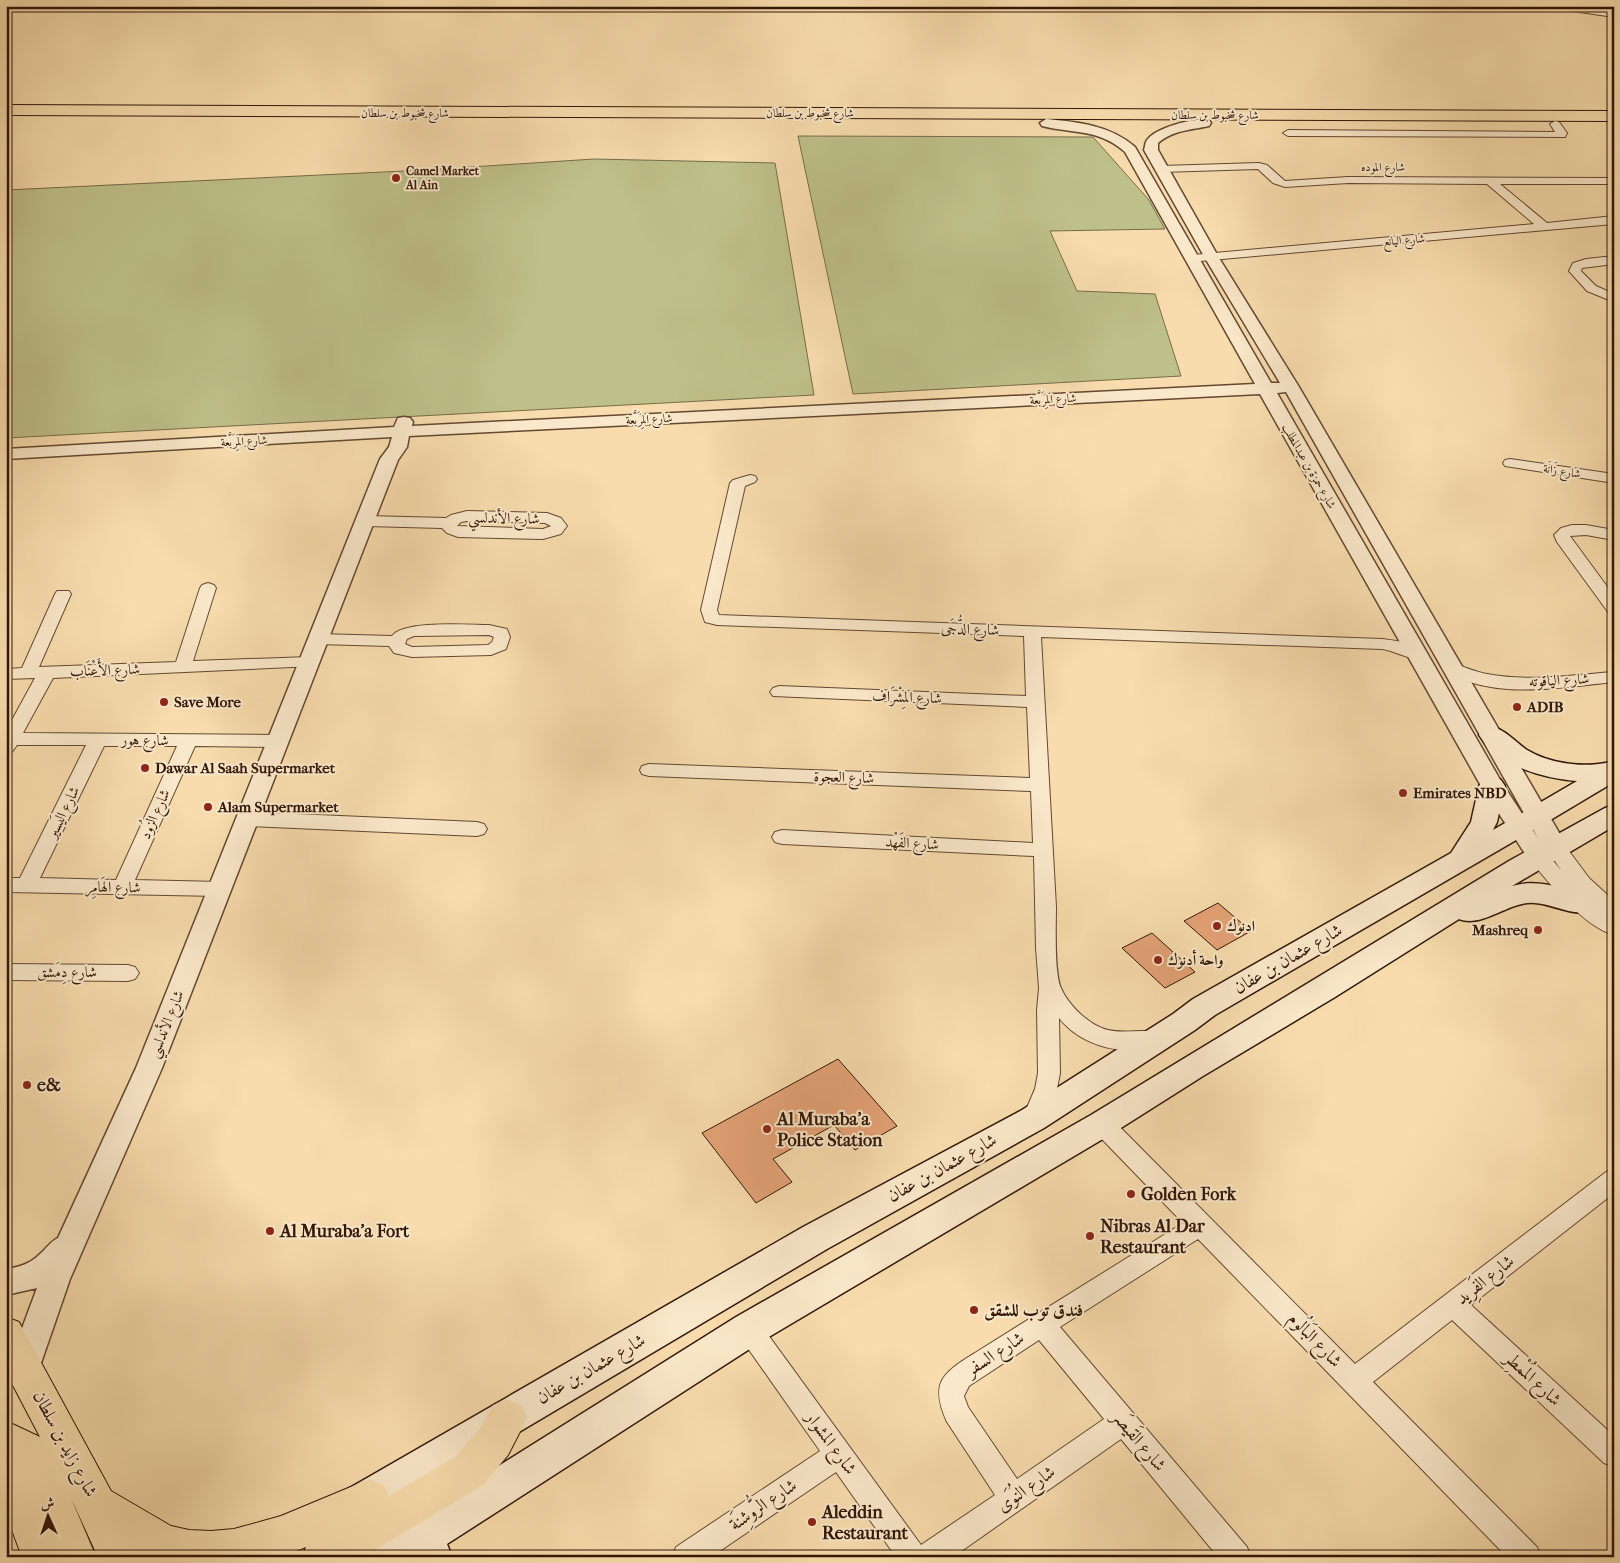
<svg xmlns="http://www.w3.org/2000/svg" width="1620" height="1563" viewBox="0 0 1620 1563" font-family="'IM FELL French Canon',Amiri,serif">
<rect width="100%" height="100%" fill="#f8dcad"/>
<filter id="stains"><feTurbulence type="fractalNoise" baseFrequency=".004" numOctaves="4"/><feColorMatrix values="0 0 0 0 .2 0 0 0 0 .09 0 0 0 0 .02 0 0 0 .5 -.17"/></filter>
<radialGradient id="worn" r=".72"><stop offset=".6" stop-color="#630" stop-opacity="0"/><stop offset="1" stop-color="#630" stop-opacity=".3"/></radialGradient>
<g fill="#bec089" stroke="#786c48">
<path d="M798 136 1093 137 1149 200 1165 229 1050 231 1077 291 1155 294 1181 376 853 394Z"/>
<path d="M594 159 775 163 814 395 6 438V190L425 170Z"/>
</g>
<g fill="#e5a377" stroke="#321708">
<path d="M1218 903 1251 931 1217 950 1184 921Z"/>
<path d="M1152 933 1195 972 1165 988 1122 948Z"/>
<path d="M838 1059 897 1126 855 1150 834 1125 773 1159 792 1182 756 1203 702 1133Z"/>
</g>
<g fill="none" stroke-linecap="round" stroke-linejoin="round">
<g stroke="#644831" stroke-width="2">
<g id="minor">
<path d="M1555 6H1580L1614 11V17L1559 9Z"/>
<path d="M1555 121 1559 122 1567 133 1565 137 1288 136 1283 133 1288 130 1555 132 1550 124Z"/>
<path d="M1259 163 1267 165 1285 181 1348 177 1614 178V184H1500L1547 223 1614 216V224L1189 262 1187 259 1189 256 1193 255 1534 224 1487 184 1348 183 1285 187 1273 183 1258 169 1161 172 1155 169 1161 166Z"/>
<path d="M1614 256V264L1582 268 1581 271 1596 286 1614 294V302L1587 291 1569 271 1573 263 1586 259Z"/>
<path d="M1510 459 1614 474V483L1505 466 1503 463 1505 460Z"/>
<path d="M750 475 755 476 757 479 755 482 745 486 717 610 719 615 1382 639C1396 641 1417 642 1426 655L1423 659C1412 661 1395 651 1382 649L1041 637 1056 907C1056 926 1054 972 1061 988 1068 1005 1090 1026 1108 1030 1126 1034 1145 1028 1162 1033L1165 1039 1162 1045C1126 1057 1083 1048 1059 1018L1060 1073 1057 1089 1041 1126 1033 1128 1025 1126 1022 1119 1035 1089 1038 1073 1037 1010 1039 988 1036 948 1034 856 782 844 775 842 772 837 775 832 782 830 1033 843 1031 791 649 776 642 774 640 770 642 766 649 764 1030 778 1027 707 773 696 770 692 773 688 779 686 1026 696 1024 636 717 625 705 622 701 610 730 483 733 480Z"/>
<path d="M467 511 547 513 561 518 567 526 561 534 543 539 458 537 447 533 442 528 366 526 361 524 358 521 361 518 366 516 446 518 451 515ZM467 521 545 523 551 526 543 529 457 526 461 522Z"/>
<path d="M1572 525H1586L1614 530V540L1586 535 1570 536 1614 596V613L1608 612 1557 542 1554 535 1561 528Z"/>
<path d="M208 583 214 585 216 588 193 661 309 657 315 658 318 662 315 666 53 678 23 733 278 735 284 737 287 741 284 745 278 747 195 746 135 880 220 882 227 884 230 889 227 894 220 896 6 892V878H20L86 745H17L12 752 6 754V731L35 678 6 679V669L22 668 55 594 57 591H69L71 594 39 667 176 662 200 588 202 585ZM104 746H177L116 880 40 878Z"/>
<path d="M489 625 507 629 510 637 506 649 491 655 412 657 394 653 389 646 318 644 312 643 310 639 312 635 318 634 392 636C403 620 469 625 489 625ZM489 635 494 637 492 642 488 645 412 647 405 644 407 639 414 636Z"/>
<path d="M1451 663C1463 666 1475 672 1487 674 1529 682 1572 675 1614 672V682C1564 687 1506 698 1459 678 1453 675 1446 674 1442 668L1445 664Z"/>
<path d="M248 812 477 822 484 824 487 829 484 834 477 836 248 826 241 824 238 819 241 814Z"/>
<path d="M1556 841 1563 843 1589 878 1614 901V935C1585 927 1550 885 1532 862L1529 857 1532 852C1547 848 1552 860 1561 870L1546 848 1549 843Z"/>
<path d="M6 964 128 965 135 967 139 973 135 979 128 981 6 980Z"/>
<path d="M1102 1115 1110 1117 1355 1364 1606 1172 1614 1169V1193L1471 1305 1614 1436V1467L1604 1463 1452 1320 1373 1382 1537 1547 1541 1557H1507L1198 1239 1060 1327 1247 1547 1251 1557H1218L1121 1439 953 1557H896L836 1472 711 1557H672L676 1547 820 1451 740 1337 736 1329 740 1321 749 1317 758 1321 921 1545 995 1495 947 1422C928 1380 945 1372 978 1351L1183 1223 1094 1131 1090 1124 1094 1117ZM1039 1340 1104 1419 1017 1479 968 1407 964 1396 969 1386Z"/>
</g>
</g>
<g stroke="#644831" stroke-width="3">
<path id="tertiary" d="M1046 119C1078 122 1110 125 1135 147L1271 383H1280L1205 258 1144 150C1145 147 1145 144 1146 142 1152 128 1196 117 1209 120L1211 123 1209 126C1191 130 1173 130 1158 143V150L1219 258 1299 387 1568 848 1564 854 1556 856 1549 854 1551 857 1547 863 1539 865 1531 863 1481 786 1260 394 409 436 407 447 398 460 162 1068 70 1279 40 1366 35 1376 24 1380 13 1376 8 1366 37 1288 6 1295V1269C20 1267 30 1264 40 1254 47 1248 50 1242 58 1238L136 1068 380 459 389 447 392 437 6 459V449L394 427 398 418 404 417 410 418 413 422 412 426 1255 384 1125 152C1098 128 1073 134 1042 126L1040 123ZM1286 392 1538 838 1502 783 1277 393Z"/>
</g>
<g stroke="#321708" stroke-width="3">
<g id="secondary">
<path d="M1492 727C1506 730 1515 742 1527 750 1550 764 1587 769 1614 761V782L1547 822 1215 1015 1195 1030 1044 1128 827 1249 369 1521 355 1526 341 1521 336 1507 341 1493 803 1227 1022 1110 1173 1014 1193 999 1451 853 1471 822 1479 786 1483 780 1492 777 1501 780 1505 786 1497 822 1493 830 1577 781C1542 778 1499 766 1479 735L1483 729Z"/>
<path d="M1614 805V826L1512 886C1538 878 1566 889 1591 897L1595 904 1591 911C1569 918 1545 898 1522 904 1502 908 1479 927 1459 919L1335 997 1203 1076 1113 1133 762 1341 447 1544 452 1557H371L379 1541 736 1317 1091 1115 1509 861 1605 808Z"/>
</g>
</g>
<g stroke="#321708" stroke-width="2">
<path id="primary" d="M6 105 1614 111V121L6 115Z"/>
</g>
<g stroke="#321708" stroke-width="2">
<path id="trunk" d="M6 1317 19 1322 111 1491 171 1526 189 1530 211 1531 234 1529 281 1516 370 1479 384 1485 389 1496 455 1457 480 1429 493 1405 507 1399 521 1405 527 1418 508 1455 483 1485 363 1557H302L306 1547 281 1557H147L138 1553 140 1557H98L71 1498 96 1557H22L6 1514V1421L40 1437 6 1372Z"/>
</g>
<use href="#minor" fill="#fae8ca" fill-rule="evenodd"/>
<use href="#tertiary" fill="#fae8ca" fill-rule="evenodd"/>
<use href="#secondary" fill="#fae8ca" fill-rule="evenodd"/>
<use href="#primary" fill="#f8dcad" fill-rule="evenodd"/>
<use href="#trunk" fill="#f8dcad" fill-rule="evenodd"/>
</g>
<g fill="#8f2418" stroke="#fae8ca" stroke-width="2">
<circle cx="396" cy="178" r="5"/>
<circle cx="164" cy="702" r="5"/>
<circle cx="1517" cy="707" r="5"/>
<circle cx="145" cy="768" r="5"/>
<circle cx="1403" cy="793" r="5"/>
<circle cx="208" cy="807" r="5"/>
<circle cx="1217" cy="926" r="5"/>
<circle cx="1538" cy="930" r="5"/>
<circle cx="1158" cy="960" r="5"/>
<circle cx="27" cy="1085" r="5"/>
<circle cx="767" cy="1129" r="5"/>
<circle cx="1131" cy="1194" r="5"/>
<circle cx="270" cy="1231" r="5"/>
<circle cx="1090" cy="1236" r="5"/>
<circle cx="974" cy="1310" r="5"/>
<circle cx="812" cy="1522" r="5"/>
</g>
<g text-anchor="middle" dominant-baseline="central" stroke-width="4" stroke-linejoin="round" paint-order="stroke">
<g font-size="12" fill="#321708" stroke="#fae8ca">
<text x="405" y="113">شارع شخبوط بن سلطان</text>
<text x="810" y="113">شارع شخبوط بن سلطان</text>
<text x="1215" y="115">شارع شخبوط بن سلطان</text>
<text x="1383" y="167">شارع الموده</text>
<text transform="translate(1404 240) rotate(-5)">شارع اليانع</text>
<text transform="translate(1053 399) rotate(-3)">شارع المِرَبَّعة</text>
<text transform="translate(649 419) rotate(-3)">شارع المِرَبَّعة</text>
<text transform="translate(244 441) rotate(-3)">شارع المِرَبَّعة</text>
<text transform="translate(1309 466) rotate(60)">شارع حمزة بن عبدالمطلب</text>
<text transform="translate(1562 471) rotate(9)">شارع زَانَة</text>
</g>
<g font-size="12" font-weight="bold" fill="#321708" stroke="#fae8ca" text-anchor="start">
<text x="406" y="171">Camel Market<tspan x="406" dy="14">Al Ain</tspan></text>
</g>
<g font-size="15" fill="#321708" stroke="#fae8ca">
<text transform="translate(504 518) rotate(1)">شارع الأندلسي</text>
<text transform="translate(970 629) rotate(2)">شارع الدُّجَى</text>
<text transform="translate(105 670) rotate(-2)">شارع الأَعْنَاب</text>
<text transform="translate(1559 680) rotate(-3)">شارع الياقوته</text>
<text transform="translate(907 697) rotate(2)">شارع المِشْرَاف</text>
<text transform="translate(145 740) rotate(1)">شارع هور</text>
<text transform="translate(844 777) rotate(2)">شارع العجوة</text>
<text transform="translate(63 812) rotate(-64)">شارع اليَسير</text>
<text transform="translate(155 814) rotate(-66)">شارع الزُود</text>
<text transform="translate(912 843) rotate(3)">شارع الفَهْد</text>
<text transform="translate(113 887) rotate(1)">شارع الهَامِر</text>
<text x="67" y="972">شارع دِمَشق</text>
<text transform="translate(166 1024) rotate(-68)">شارع الأندلسي</text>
</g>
<g font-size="15" font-weight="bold" fill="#321708" stroke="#fae8ca" text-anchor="start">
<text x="174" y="702">Save More</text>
<text x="1527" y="707">ADIB</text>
<text x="155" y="768">Dawar Al Saah Supermarket</text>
<text x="1413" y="793">Emirates NBD</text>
<text x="218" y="807">Alam Supermarket</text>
<text x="1227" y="926">ادنوك</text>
<text x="1528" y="930" text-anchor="end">Mashreq</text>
<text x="1168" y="960">واحة أدنوك</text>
</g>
<g font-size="18" fill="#321708" stroke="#fae8ca">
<text transform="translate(1288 959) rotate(-30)">شارع عثمان بن عفان</text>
<text transform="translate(942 1168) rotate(-29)">شارع عثمان بن عفان</text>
<text transform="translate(1485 1280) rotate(-38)">شارع الفَرِيد</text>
<text transform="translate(1315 1340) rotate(46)">شارع البَالُوم</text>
<text transform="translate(995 1354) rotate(-33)">شارع السفر</text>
<text transform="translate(591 1369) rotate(-30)">شارع عثمان بن عفان</text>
<text transform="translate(1533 1379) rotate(43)">شارع المُمْطِر</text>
<text transform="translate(1139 1441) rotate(50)">شارع القَيصَر</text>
<text transform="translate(831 1443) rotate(54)">شارع المشوار</text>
<text transform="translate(65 1444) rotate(62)">شارع زايد بن سلطان</text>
<text transform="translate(1026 1489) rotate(-35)">شارع النُوَى</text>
<text transform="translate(763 1505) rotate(-34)">شارع الرُّوشِنَة</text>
</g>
<g font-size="18" font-weight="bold" fill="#321708" stroke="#fae8ca" text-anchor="start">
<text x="37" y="1085">e&amp;</text>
<text x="777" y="1119">Al Muraba'a<tspan x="777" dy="21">Police Station</tspan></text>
<text x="1141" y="1194">Golden Fork</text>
<text x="1100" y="1226">Nibras Al Dar<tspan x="1100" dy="21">Restaurant</tspan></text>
<text x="280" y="1231">Al Muraba'a Fort</text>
<text x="984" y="1310">فندق توب للشقق</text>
<text x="822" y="1512">Aleddin<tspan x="822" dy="21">Restaurant</tspan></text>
</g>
</g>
<rect width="1620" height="1563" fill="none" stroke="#f8dcad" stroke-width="25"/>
<rect x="8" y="8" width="1605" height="1548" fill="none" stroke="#321708" stroke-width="2.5"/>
<rect x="12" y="12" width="1595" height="1538" fill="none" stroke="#321708"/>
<g transform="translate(48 1516) rotate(357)" stroke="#fae8ca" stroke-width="4" paint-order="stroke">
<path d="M0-4L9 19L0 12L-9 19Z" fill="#321708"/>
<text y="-8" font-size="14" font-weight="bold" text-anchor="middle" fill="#321708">ش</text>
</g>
<rect width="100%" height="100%" filter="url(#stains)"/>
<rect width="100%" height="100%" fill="url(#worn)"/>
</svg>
